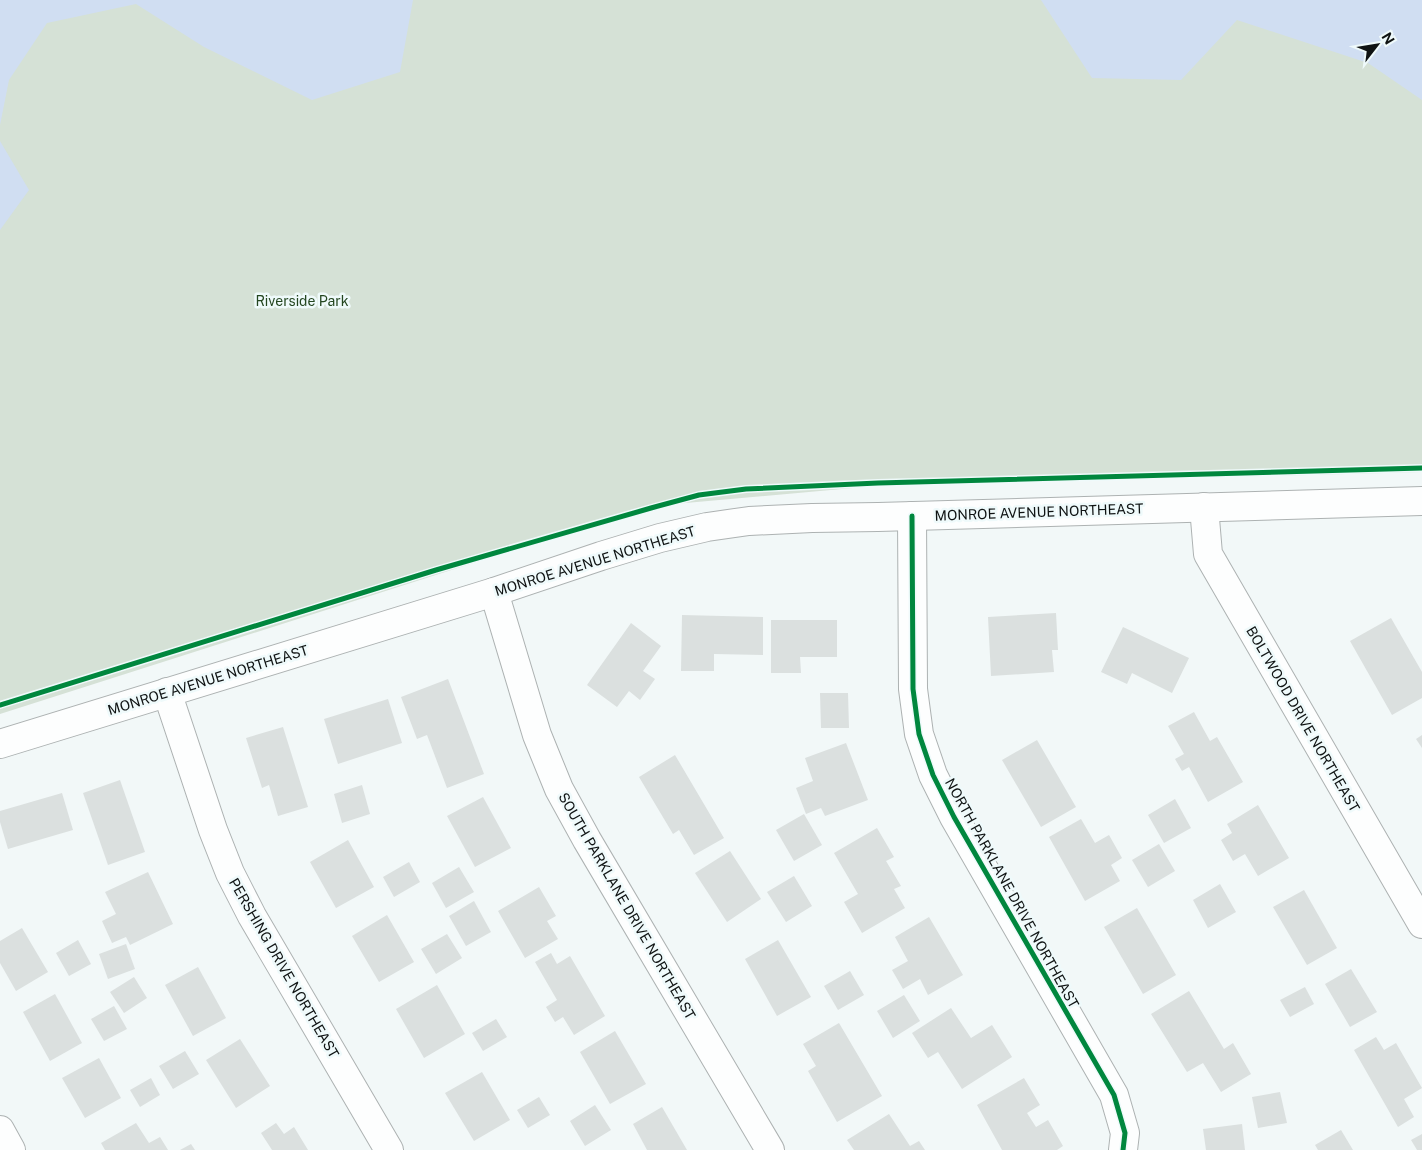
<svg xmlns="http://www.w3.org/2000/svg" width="1422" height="1150" viewBox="0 0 1422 1150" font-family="'Public Sans',sans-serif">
<rect width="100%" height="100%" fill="#f2f8f8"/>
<path fill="#d5e1d6" d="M0 0H1422V472L875 486 652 506 0 714Z"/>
<g fill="#d0def2">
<path d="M0 0H413L400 72 312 100 204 47 136 4 47 23 9 80 0 125Z"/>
<path d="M1041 0H1422V100L1368 63 1237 20 1181 80 1092 78Z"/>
<path d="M0 141 29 190 0 230Z"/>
</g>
<g fill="#dbe0df">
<path d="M1056 613 1058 650H1052L1054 672 991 676 988 617Z"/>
<path d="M682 615 763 617V655L714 654V671H681Z"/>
<path d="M1391 618 1422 672V698L1392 715 1350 641Z"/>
<path d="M771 620H837V657H800L801 673H771Z"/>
<path d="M631 623 661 646 643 671 655 679 640 700 629 691 617 707 587 685Z"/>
<path d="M1123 627 1189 658 1172 693 1132 673 1127 684 1101 672Z"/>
<path d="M448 679 484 774 447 788 427 735 417 739 401 697Z"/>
<path d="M820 693H848L849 728H821Z"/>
<path d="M388 699 402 743 338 764 324 719Z"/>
<path d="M1194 712 1210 741 1217 737 1243 782 1208 802 1189 767 1182 771 1175 759 1184 754 1168 726Z"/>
<path d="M283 727 308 807 278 816 269 785 262 788 246 738Z"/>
<path d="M1422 735V748L1416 739Z"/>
<path d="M1037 740 1076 807 1041 827 1002 760Z"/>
<path d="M846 743 868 800 825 816 821 808 806 814 796 788 813 781 805 758Z"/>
<path d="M675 755 724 838 694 855 679 830 673 834 639 777Z"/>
<path d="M120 780 145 852 108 865 83 793Z"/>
<path d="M362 785 370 814 342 823 334 794Z"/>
<path d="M62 793 73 830 8 849 0 822V811Z"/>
<path d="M483 797 511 848 475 867 447 816Z"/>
<path d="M1175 799 1191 828 1164 843 1148 815Z"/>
<path d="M1258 805 1289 858 1258 876 1245 854 1233 861 1221 840 1232 833 1227 824Z"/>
<path d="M804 814 822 845 794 861 776 830Z"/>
<path d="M1081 819 1095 843 1109 835 1122 858 1111 865 1120 881 1085 901 1049 837Z"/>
<path d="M877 828 894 857 886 861 901 886 894 889 905 908 862 933 844 902 858 894 834 853Z"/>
<path d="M348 840 374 887 336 908 310 862Z"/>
<path d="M1159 844 1175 871 1148 887 1132 860Z"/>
<path d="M730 851 761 899 727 922 695 873Z"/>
<path d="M409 862 420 882 394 897 383 877Z"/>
<path d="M459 867 474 892 446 908 432 883Z"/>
<path d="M148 872 173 924 130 945 126 937 112 943 102 921 116 914 105 892Z"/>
<path d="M794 876 812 906 786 922 767 892Z"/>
<path d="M1220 884 1236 912 1208 928 1193 900Z"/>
<path d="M539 887 556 916 547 921 558 939 525 958 498 911Z"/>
<path d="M1304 890 1337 948 1307 965 1273 907Z"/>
<path d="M474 901 491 932 466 946 449 916Z"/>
<path d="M1137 908 1176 975 1143 994 1104 927Z"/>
<path d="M387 915 414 962 379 982 352 936Z"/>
<path d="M929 917 963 975 928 995 920 979 903 989 892 970 908 961 895 937Z"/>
<path d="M22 928 48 972 16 991 0 963V941Z"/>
<path d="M447 934 462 958 436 974 421 949Z"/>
<path d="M78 940 91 964 69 976 56 953Z"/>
<path d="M778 940 811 997 777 1016 745 959Z"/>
<path d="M126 944 135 969 108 979 99 954Z"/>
<path d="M551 953 557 964 570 956 605 1016 574 1035 563 1017 555 1022 546 1007 557 1000 535 962Z"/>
<path d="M198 967 226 1018 193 1036 165 985Z"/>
<path d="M1351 969 1377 1012 1350 1027 1325 984Z"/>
<path d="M850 971 864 995 838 1010 824 986Z"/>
<path d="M134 977 147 998 124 1013 110 992Z"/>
<path d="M437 985 465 1034 424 1058 396 1009Z"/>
<path d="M1305 987 1314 1004 1290 1017 1280 1000Z"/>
<path d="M1189 991 1224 1049 1233 1043 1251 1074 1221 1092 1203 1063 1187 1072 1151 1014Z"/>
<path d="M55 994 82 1043 50 1061 23 1012Z"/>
<path d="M904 995 920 1021 893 1038 877 1011Z"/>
<path d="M114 1006 127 1029 104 1041 91 1019Z"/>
<path d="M951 1008 971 1038 992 1025 1012 1057 962 1089 938 1052 928 1058 912 1033Z"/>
<path d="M496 1019 507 1037 483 1051 472 1033Z"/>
<path d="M839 1023 882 1096 837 1122 808 1071 816 1066 803 1044Z"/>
<path d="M615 1031 646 1084 610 1104 580 1052Z"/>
<path d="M1376 1037 1384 1050 1396 1043 1422 1088 1404 1099 1414 1117 1398 1127 1354 1050Z"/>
<path d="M240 1039 270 1086 236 1108 206 1060Z"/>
<path d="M185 1051 199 1074 173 1089 159 1066Z"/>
<path d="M99 1058 121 1098 85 1118 62 1078Z"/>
<path d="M482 1072 510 1120 474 1141 445 1093Z"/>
<path d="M151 1078 160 1095 140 1107 130 1090Z"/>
<path d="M1024 1078 1040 1105 1027 1113 1036 1127 1048 1120 1063 1146 1057 1150H1002L977 1105Z"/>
<path d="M1280 1092 1287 1123 1258 1128 1252 1097Z"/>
<path d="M539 1097 550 1115 528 1128 517 1110Z"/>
<path d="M595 1105 611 1130 585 1146 570 1121Z"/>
<path d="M662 1107 687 1150H647L633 1124Z"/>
<path d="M889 1114 910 1146 919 1141 925 1150H854L847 1140Z"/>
<path d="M136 1123 149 1143 160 1137 168 1150H105L101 1143Z"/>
<path d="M276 1123 284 1134 294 1127 308 1150H272L261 1133Z"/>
<path d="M1242 1124 1245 1150H1206L1203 1129Z"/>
<path d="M1341 1130 1353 1150H1318L1315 1145Z"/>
<path d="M1422 1134V1150H1417L1411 1140Z"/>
<path d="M191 1144 195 1150H180Z"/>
</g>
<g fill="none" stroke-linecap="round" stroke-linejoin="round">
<g stroke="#adb2b2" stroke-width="30">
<g id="minor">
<path d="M1204 507 1208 554 1422 924"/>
<path d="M912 516 913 689 919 734 933 775 954 817 1114 1095 1125 1133 1123 1150"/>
<path d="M494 592 537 735 559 789 587 840 770 1150"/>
<path d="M167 692 213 830 230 873 252 916 389 1150"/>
<path d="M0 1130 11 1150"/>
</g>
</g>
<g stroke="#adb2b2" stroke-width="30">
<path id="secondary" d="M0 744 494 592 601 556 660 538 707 527 749 521 812 518 878 517 1422 501"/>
</g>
<use href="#minor" stroke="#fdfefe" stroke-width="28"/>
<use href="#secondary" stroke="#fdfefe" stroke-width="28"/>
<g stroke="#effafb" stroke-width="8">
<g id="cycleway">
<path d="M912 516 913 689 919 734 933 775 954 817 1114 1095 1125 1133 1123 1150"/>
<path d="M0 705 436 570 651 508 699 495 746 489 878 483 1422 468"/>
</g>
</g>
<use href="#cycleway" stroke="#00873e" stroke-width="5"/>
</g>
<g text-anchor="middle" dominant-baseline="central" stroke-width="5" stroke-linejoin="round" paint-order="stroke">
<g font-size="14" fill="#244620" stroke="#effafb">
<text x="302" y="301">Riverside Park</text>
</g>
<g font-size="14" fill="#0f1313" stroke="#effafb">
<text transform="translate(1039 512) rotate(-2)">MONROE AVENUE NORTHEAST</text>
<text transform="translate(595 561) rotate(-17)">MONROE AVENUE NORTHEAST</text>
<text transform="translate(208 680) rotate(-17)">MONROE AVENUE NORTHEAST</text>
<text transform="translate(1303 719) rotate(60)">BOLTWOOD DRIVE NORTHEAST</text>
<text transform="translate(1012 893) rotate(61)">NORTH PARKLANE DRIVE NORTHEAST</text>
<text transform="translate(627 906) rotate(60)">SOUTH PARKLANE DRIVE NORTHEAST</text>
<text transform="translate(284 968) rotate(60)">PERSHING DRIVE NORTHEAST</text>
</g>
</g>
<g transform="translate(1377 45) rotate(59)" stroke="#effafb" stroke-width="4" paint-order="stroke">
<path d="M0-4L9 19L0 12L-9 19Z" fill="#0f1313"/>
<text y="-8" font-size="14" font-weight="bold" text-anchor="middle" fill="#0f1313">N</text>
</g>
</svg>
